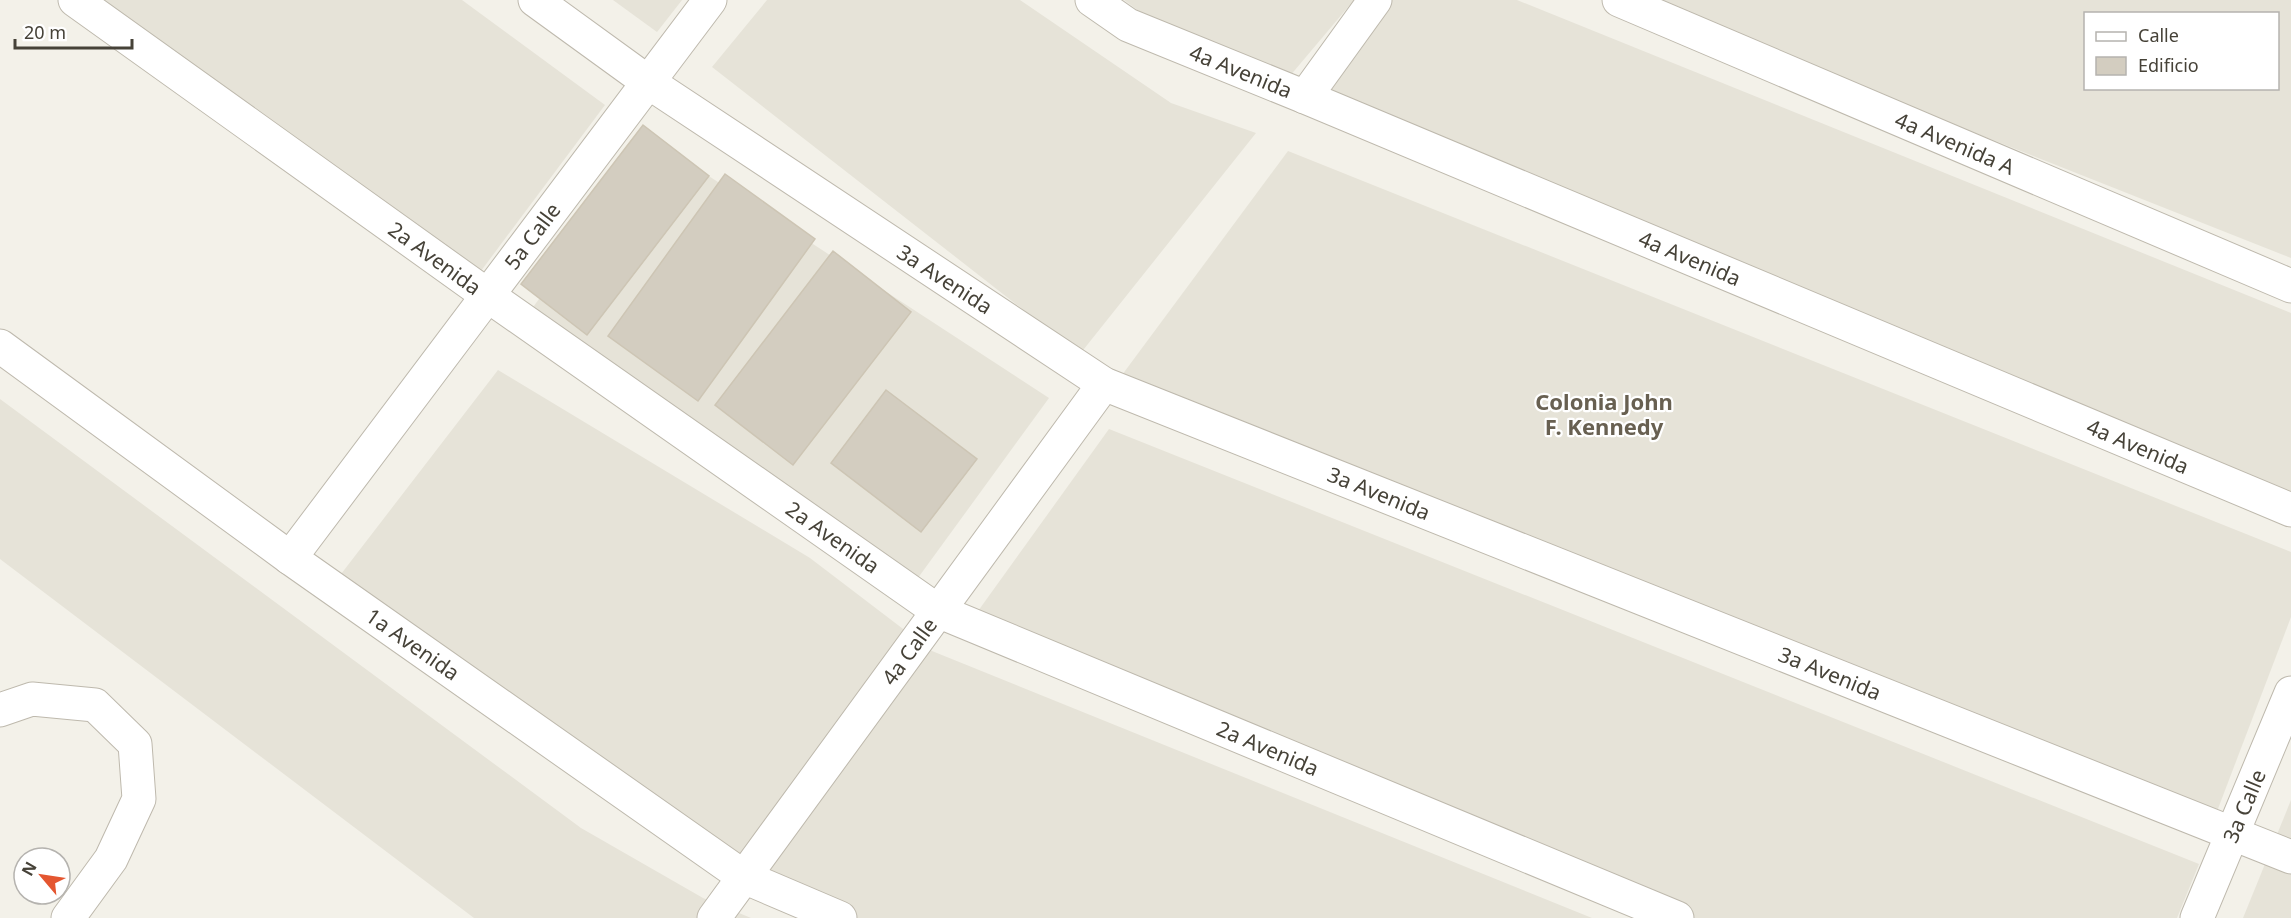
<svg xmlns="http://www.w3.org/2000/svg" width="2291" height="918" viewBox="0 0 2291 918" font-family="'Noto Sans',sans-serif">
<rect width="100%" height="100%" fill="#f3f1e9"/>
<g fill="#e6e3d8" fill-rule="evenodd">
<path d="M64 0H462L605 105 463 295Z"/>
<path d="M613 0H682L657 32Z"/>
<path d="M767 0H1020L1171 103 1256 133 1080 354 712 67Z"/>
<path d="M1124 0H1354L1284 83 1188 48Z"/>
<path d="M1388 0H1517L2291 313V499L1319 101Z"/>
<path d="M1639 0H2291V258ZM2086 14H2278V88H2086Z"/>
<path d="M655 141 1049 398 907 593 517 329Z"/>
<path d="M1288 151 2291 552V617L2216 814 1122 375Z"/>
<path d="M498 370 810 558 932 651 1592 918H829L338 578Z"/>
<path d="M0 399 581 828 703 898 751 918H474L0 559Z"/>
<path d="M1109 429 2199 864 2177 918H1688L968 625Z"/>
<path d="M2291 800V918H2243Z"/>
</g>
<g fill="#d3cdc0" stroke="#cdc5b4" stroke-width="1.5">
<path d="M643 125 709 176 587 335 521 284Z"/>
<path d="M725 174 815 239 698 401 608 336Z"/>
<path d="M833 251 911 312 793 465 715 405Z"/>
<path d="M886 390 977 459 921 532 831 463Z"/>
</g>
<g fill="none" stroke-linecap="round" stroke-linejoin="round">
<g stroke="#beb9ad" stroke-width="35">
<g id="minor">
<path d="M75 0 487 295 938 611 1677 918"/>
<path d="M535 0 648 82 1104 384 2291 857"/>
<path d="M1092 0 1128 25 1305 97 2291 510"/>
<path d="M1619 0 2291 286"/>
<path d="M1305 97 1375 0"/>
<path d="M0 346 290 558 744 877 840 918"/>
<path d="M290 558 710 0"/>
<path d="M0 710 32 699 95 705 135 744 139 799 111 859 68 918"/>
<path d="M714 918 1104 384"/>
<path d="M2197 918 2291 693"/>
</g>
</g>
<use href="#minor" stroke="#fff" stroke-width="33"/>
</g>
<g text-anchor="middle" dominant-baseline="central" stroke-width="4.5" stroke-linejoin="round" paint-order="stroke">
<g font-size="21" fill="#464238" stroke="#fff">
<text transform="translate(1241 71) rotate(22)">4a Avenida</text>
<text transform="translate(1955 143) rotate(23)">4a Avenida A</text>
<text transform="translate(532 236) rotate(-53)">5a Calle</text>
<text transform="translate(435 258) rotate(36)">2a Avenida</text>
<text transform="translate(1690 258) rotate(23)">4a Avenida</text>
<text transform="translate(945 279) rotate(33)">3a Avenida</text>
<text transform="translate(2138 446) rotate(23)">4a Avenida</text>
<text transform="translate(1379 493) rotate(22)">3a Avenida</text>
<text transform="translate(833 537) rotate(35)">2a Avenida</text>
<text transform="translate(413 644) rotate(35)">1a Avenida</text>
<text transform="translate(909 651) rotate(-54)">4a Calle</text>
<text transform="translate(1830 673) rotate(22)">3a Avenida</text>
<text transform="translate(1268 748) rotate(23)">2a Avenida</text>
<text transform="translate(2244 806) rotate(-67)">3a Calle</text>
</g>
<g font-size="22" font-weight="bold" fill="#686051" stroke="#fff">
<text x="1604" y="401">Colonia John<tspan x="1604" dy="25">F. Kennedy</tspan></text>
</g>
</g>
<rect x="2084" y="12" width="195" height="78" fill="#ffffff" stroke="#b5b3af" stroke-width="1.5"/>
<rect x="2096" y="32" width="30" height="9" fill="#ffffff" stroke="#b5b3af" stroke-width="1.5"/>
<text x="2138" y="42" font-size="18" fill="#464238">Calle</text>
<rect x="2096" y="57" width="30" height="18" fill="#d3cdc0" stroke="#b5b3af" stroke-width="1.5"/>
<text x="2138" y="72" font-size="18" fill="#464238">Edificio</text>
<g transform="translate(42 876) rotate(299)"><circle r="28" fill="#ffffff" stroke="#b5b3af" stroke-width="1.5"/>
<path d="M0-4.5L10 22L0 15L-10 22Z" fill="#e45630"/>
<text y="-9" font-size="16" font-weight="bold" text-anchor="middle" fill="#464238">N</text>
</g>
<path d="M15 39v9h117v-9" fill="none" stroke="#464238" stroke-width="3"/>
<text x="24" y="39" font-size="18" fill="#464238" stroke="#ffffff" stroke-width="4.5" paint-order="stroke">20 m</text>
</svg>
